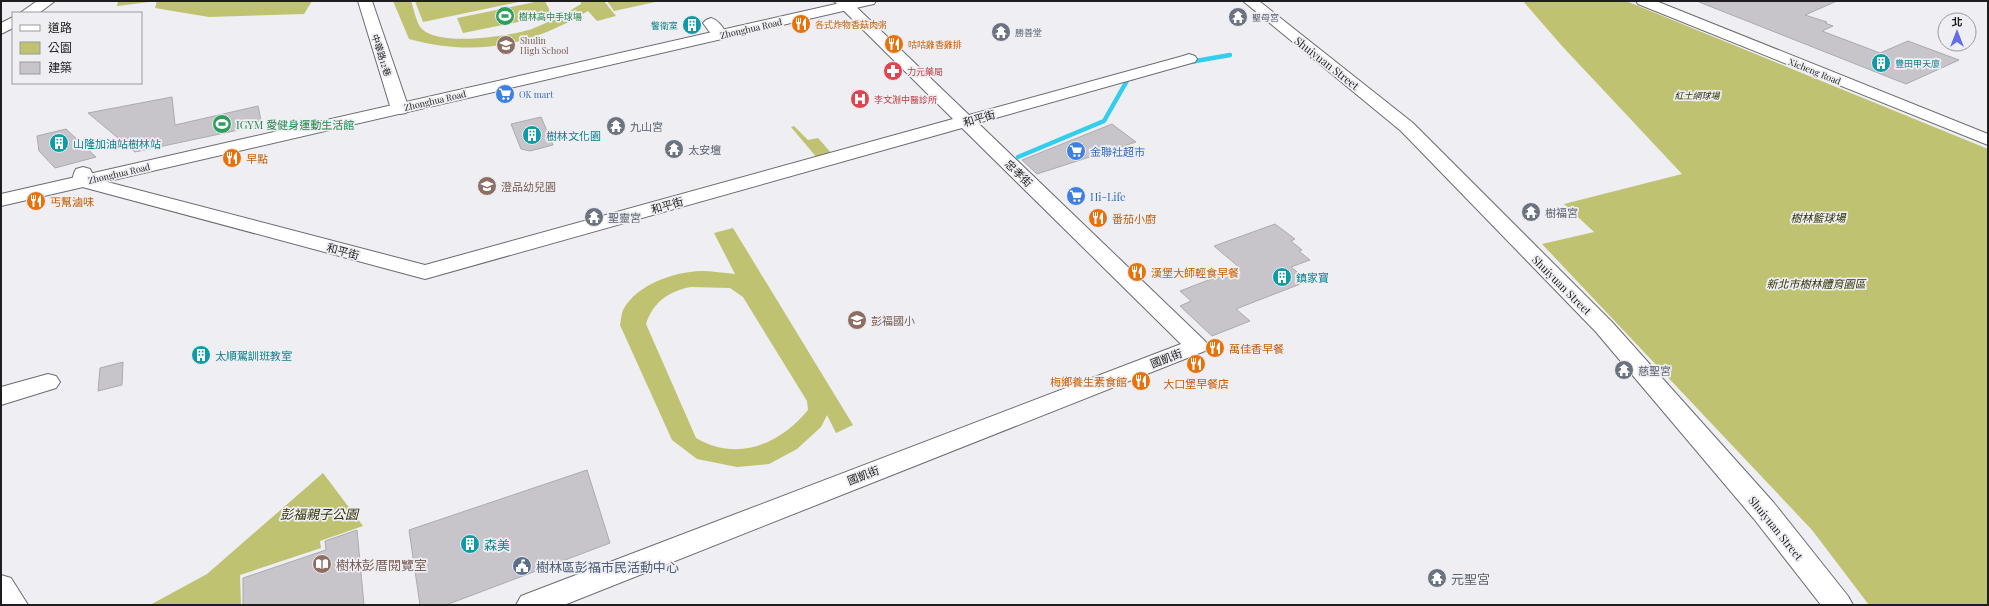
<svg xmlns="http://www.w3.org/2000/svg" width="1989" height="606" viewBox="0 0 1989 606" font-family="'Playfair Display','Noto Sans TC',serif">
<rect width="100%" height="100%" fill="#eeeef3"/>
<g fill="#bfc270" fill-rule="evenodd">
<path d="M118 1H312L304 14 209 17 155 8 157 1 117 6Z"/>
<path d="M393 1H411C414 9 416 23 422 29 439 47 511 36 532 29 549 22 565 14 581 4V1H604L616 16 597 21 588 11C530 46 475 57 409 39Z"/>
<path d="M415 1H523L423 22Z"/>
<path d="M540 1H545L552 15 463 33 457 18Z"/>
<path d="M607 1H660L614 11Z"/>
<path d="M1523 1H1626L1988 149V605H1869L1812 530 1542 244 1594 232 1564 204 1682 174 1562 46Z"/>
<path d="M794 126 808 140 818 138 833 155 818 159 791 127Z"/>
<path d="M733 228 853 425 836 433 827 415 821 427 797 449 769 464 737 467 697 459 672 440 620 325C621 321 621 315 623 310 637 284 674 272 701 271 712 271 724 273 735 274L714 233ZM691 287 730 288 743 297 807 401 808 410C779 445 737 462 696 438L646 324C653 302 669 291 691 287Z"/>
<path d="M323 473 363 526 320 541 321 548 240 575 241 605H150L207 574Z"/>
</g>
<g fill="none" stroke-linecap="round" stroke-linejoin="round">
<g stroke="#33cded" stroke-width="4.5">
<path d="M1190 62 1230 55"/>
<path d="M1018 157 1104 121 1128 79 1133 78"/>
</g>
</g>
<g fill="#c7c5ca" stroke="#acaaaf">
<path d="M1699 1H1837L1805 15 1827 22 1825 23 1833 26 1822 31 1880 53 1908 41 1959 60 1906 84 1699 2Z"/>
<path d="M172 97 175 125 258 106 262 125 135 152 88 113Z"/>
<path d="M541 117 553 145 530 151 521 149 511 124Z"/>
<path d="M1112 124 1136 142 1037 174 1022 160Z"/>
<path d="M66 129 96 157 55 168 39 151 37 136Z"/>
<path d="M1275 224 1295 239 1291 241 1302 250 1299 251 1310 260 1291 267 1308 281 1236 309 1250 321 1212 336 1180 306 1191 301 1180 291 1240 268 1214 246Z"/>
<path d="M123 362 122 385 98 391 100 368Z"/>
<path d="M587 470 610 543 446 605H420L409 530Z"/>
<path d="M357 530 364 605H243V578L326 550 325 541Z"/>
</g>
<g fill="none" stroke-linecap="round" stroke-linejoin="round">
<g stroke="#6b6b70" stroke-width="2">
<g id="street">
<path d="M37 1H55L39 13H20Z"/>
<path d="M358 1H372L409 109 406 113 400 114 394 113 391 109Z"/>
<path d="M834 1H850L969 115 1183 56 1189 54 1195 56 1197 59 1195 62 978 123 1205 341 1209 346 1205 351 564 605H516L521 596 1181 344 962 128 425 279 75 185 72 181 74 173 76 169 83 167 90 169 92 173V178L425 265 953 119Z"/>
<path d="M13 17V28L1 34V23Z"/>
<path d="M711 18C719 20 723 28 728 35L726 38H714L703 23 706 20Z"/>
<path d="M48 374 56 376 60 382 56 388 1 405V387Z"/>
</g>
</g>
<g stroke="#6b6b70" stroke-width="2">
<g id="secondary">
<path d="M849 1H876L874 4 869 5 1 206V194Z"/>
<path d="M1243 1H1259L1413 123 1612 322 1774 503 1848 596 1853 605H1821L1754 519 1596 332 1401 131Z"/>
<path d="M1636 1H1656L1988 134V145L1638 4Z"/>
<path d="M1 575 11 578 28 605H1Z"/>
</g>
</g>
<use href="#street" fill="#fff" fill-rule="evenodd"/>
<use href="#secondary" fill="#fff" fill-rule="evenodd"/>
</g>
<defs>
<g id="stadium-disc" transform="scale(1)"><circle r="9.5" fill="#2e9e5b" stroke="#eeeef3"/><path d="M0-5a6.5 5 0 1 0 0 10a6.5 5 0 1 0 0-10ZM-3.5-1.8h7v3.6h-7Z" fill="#fff"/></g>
<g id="temple-disc" transform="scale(1)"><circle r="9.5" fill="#6b7280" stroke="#eeeef3"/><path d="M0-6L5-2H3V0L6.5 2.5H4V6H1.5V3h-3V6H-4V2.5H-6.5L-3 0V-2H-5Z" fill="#fff"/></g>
<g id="restaurant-disc" transform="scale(1)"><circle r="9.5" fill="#e8710a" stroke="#eeeef3"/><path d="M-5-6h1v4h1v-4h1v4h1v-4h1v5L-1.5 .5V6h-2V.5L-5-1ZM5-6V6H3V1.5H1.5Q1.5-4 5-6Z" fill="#fff"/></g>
<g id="building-disc" transform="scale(1)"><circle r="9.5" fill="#0f9aa8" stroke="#eeeef3"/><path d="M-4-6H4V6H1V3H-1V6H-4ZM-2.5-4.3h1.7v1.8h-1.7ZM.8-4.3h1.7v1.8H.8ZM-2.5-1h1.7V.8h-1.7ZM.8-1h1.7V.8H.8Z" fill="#fff"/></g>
<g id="school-disc" transform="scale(1)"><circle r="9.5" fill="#8d6e63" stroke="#eeeef3"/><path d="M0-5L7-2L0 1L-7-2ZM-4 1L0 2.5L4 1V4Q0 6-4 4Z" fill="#fff"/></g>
<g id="pharmacy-disc" transform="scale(1)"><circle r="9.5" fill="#e0444e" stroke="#eeeef3"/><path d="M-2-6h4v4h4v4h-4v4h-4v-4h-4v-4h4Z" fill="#fff"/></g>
<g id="supermarket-disc" transform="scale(1)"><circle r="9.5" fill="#3f7fe0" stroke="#eeeef3"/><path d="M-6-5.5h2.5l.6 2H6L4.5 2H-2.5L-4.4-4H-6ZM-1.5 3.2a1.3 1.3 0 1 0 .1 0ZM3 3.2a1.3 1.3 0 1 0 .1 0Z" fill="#fff"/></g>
<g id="hospital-disc" transform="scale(1)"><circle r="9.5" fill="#e0444e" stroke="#eeeef3"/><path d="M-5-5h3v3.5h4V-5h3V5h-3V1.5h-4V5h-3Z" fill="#fff"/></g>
<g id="library-disc" transform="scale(1)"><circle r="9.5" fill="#8d6e63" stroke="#eeeef3"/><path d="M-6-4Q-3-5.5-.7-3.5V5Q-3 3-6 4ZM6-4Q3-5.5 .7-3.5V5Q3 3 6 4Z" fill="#fff"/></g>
<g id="civic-disc" transform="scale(1)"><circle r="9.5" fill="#5c6f8a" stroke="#eeeef3"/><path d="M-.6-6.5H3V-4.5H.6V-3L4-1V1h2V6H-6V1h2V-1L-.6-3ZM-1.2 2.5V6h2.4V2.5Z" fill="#fff"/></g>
</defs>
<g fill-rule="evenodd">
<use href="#stadium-disc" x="505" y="16"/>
<use href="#temple-disc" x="1238" y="17"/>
<use href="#restaurant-disc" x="801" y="24"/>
<use href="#building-disc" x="692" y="25"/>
<use href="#temple-disc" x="1001" y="32"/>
<use href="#restaurant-disc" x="894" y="44"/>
<use href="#school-disc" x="506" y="45"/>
<use href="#building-disc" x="1881" y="63"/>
<use href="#pharmacy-disc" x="893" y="71"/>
<use href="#supermarket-disc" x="505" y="94"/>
<use href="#hospital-disc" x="860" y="99"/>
<use href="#stadium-disc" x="222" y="124"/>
<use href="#temple-disc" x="616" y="126"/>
<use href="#building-disc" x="532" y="135"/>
<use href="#building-disc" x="59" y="143"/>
<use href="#temple-disc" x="674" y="149"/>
<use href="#supermarket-disc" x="1076" y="151"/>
<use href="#restaurant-disc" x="232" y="158"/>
<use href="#school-disc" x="487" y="186"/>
<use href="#supermarket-disc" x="1076" y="196"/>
<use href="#restaurant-disc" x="36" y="201"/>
<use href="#temple-disc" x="1531" y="212"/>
<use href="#temple-disc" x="594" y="217"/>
<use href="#restaurant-disc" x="1098" y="218"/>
<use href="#restaurant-disc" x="1137" y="272"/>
<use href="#building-disc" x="1282" y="277"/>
<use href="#school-disc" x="857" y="320"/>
<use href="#restaurant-disc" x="1215" y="348"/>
<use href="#building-disc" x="201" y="355"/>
<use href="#restaurant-disc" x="1196" y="364"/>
<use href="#temple-disc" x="1624" y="370"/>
<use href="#restaurant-disc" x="1141" y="381"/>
<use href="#building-disc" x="470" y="544"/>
<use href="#library-disc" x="322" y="564"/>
<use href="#civic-disc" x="522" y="566"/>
<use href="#temple-disc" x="1437" y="578"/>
</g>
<g text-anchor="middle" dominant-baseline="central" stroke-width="3.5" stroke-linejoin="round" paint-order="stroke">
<g font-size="9" fill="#27864d" stroke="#eeeef3" text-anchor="start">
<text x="519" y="16">樹林高中手球場</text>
</g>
<g font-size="9" fill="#5b616d" stroke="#eeeef3" text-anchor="start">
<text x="1252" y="17">聖母宮</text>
<text x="1015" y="32">勝善堂</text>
</g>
<g font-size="9" fill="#c56008" stroke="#eeeef3" text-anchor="start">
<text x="815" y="24">各式炸物香菇肉粥</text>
<text x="908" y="44">咕咕雞香雞排</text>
</g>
<g font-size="9" fill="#0d838f" stroke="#eeeef3" text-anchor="end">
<text x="678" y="25">警衛室</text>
<text x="1895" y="63" text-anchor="start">豐田甲天廈</text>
</g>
<g font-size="9" fill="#1e1e20" stroke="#eeeef3">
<text transform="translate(751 28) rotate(-13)">Zhonghua Road</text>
<text transform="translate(382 55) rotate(72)">中華路12巷</text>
<text transform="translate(1815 71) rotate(22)">Xicheng Road</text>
<text transform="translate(435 100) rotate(-13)">Zhonghua Road</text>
<text transform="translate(119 173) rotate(-13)">Zhonghua Road</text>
</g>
<g font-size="9" fill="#785e54" stroke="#eeeef3" text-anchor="start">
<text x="520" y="40">Shulin<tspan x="520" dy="10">High School</tspan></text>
</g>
<g font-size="9" fill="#be3a42" stroke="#eeeef3" text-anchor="start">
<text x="907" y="71">力元藥局</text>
<text x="874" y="99">李文淵中醫診所</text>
</g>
<g font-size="9" fill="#366cbe" stroke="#eeeef3" text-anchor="start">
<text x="519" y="94">OK mart</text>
</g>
<g font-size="9" font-style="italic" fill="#323304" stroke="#eeeef3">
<text x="1697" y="95">紅土網球場</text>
</g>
<g font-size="11" fill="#1e1e20" stroke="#eeeef3">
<text transform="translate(1327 63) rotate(38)">Shuiyuan Street</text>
<text transform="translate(979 118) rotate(-16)">和平街</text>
<text transform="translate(1019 173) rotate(44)">忠孝街</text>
<text transform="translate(667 205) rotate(-16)">和平街</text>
<text transform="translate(343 251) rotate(15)">和平街</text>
<text transform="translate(1562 285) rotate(45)">Shuiyuan Street</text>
<text transform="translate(1166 358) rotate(-21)">國凱街</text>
<text transform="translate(863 475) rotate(-21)">國凱街</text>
<text transform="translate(1776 528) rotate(51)">Shuiyuan Street</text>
</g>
<g font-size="11" fill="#27864d" stroke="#eeeef3" text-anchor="start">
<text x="236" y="124">IGYM 愛健身運動生活館</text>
</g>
<g font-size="11" fill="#5b616d" stroke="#eeeef3" text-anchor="start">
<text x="630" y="126">九山宮</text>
<text x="688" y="149">太安壇</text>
<text x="1545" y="212">樹福宮</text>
<text x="608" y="217">聖靈宮</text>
<text x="1638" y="370">慈聖宮</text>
</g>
<g font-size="11" fill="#0d838f" stroke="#eeeef3" text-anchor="start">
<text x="546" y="135">樹林文化園</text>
<text x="73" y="143">山隆加油站樹林站</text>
<text x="1296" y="277">鎮家寶</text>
<text x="215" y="355">太順駕訓班教室</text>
</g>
<g font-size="11" fill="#366cbe" stroke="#eeeef3" text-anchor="start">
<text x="1090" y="151">金聯社超市</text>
<text x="1090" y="196">Hi-Life</text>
</g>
<g font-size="11" fill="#c56008" stroke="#eeeef3" text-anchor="start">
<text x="246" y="158">早點</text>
<text x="50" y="201">丐幫滷味</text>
<text x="1112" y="218">番茄小廚</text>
<text x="1151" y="272">漢堡大師輕食早餐</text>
<text x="1229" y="348">萬佳香早餐</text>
<text x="1127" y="381" text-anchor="end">梅鄉養生素食館</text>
<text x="1196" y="383" text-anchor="middle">大口堡早餐店</text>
</g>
<g font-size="11" fill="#785e54" stroke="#eeeef3" text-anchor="start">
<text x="501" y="186">澄品幼兒園</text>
<text x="871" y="320">彭福國小</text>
</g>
<g font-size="11" font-style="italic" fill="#323304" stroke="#eeeef3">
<text x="1818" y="217">樹林籃球場</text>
<text x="1816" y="283">新北市樹林體育園區</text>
</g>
<g font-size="13" font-style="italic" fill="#323304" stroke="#eeeef3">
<text x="319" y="513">彭福親子公園</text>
</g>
<g font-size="13" fill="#0d838f" stroke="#eeeef3" text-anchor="start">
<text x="484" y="544">森美</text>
</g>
<g font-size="13" fill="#785e54" stroke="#eeeef3" text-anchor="start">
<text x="336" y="564">樹林彭厝閱覽室</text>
</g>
<g font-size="13" fill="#4e5e75" stroke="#eeeef3" text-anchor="start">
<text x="536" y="566">樹林區彭福市民活動中心</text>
</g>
<g font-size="13" fill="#5b616d" stroke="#eeeef3" text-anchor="start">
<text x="1451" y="578">元聖宮</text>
</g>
</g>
<rect width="1989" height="606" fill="none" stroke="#1e1e20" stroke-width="4"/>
<rect x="12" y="12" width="130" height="72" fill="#eeeef3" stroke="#9b9b9f"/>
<rect x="20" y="25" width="20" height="6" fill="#ffffff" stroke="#9b9b9f"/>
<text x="48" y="32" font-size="12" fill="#1e1e20">道路</text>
<rect x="20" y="42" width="20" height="12" fill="#bfc270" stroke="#9b9b9f"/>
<text x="48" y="52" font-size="12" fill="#1e1e20">公園</text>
<rect x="20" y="62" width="20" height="12" fill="#c7c5ca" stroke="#9b9b9f"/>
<text x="48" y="72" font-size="12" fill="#1e1e20">建築</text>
<g transform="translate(1957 32)"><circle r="19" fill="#eeeef3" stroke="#9b9b9f"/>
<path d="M0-3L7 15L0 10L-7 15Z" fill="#646de5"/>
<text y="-6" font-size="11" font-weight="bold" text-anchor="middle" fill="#1e1e20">北</text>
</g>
</svg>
